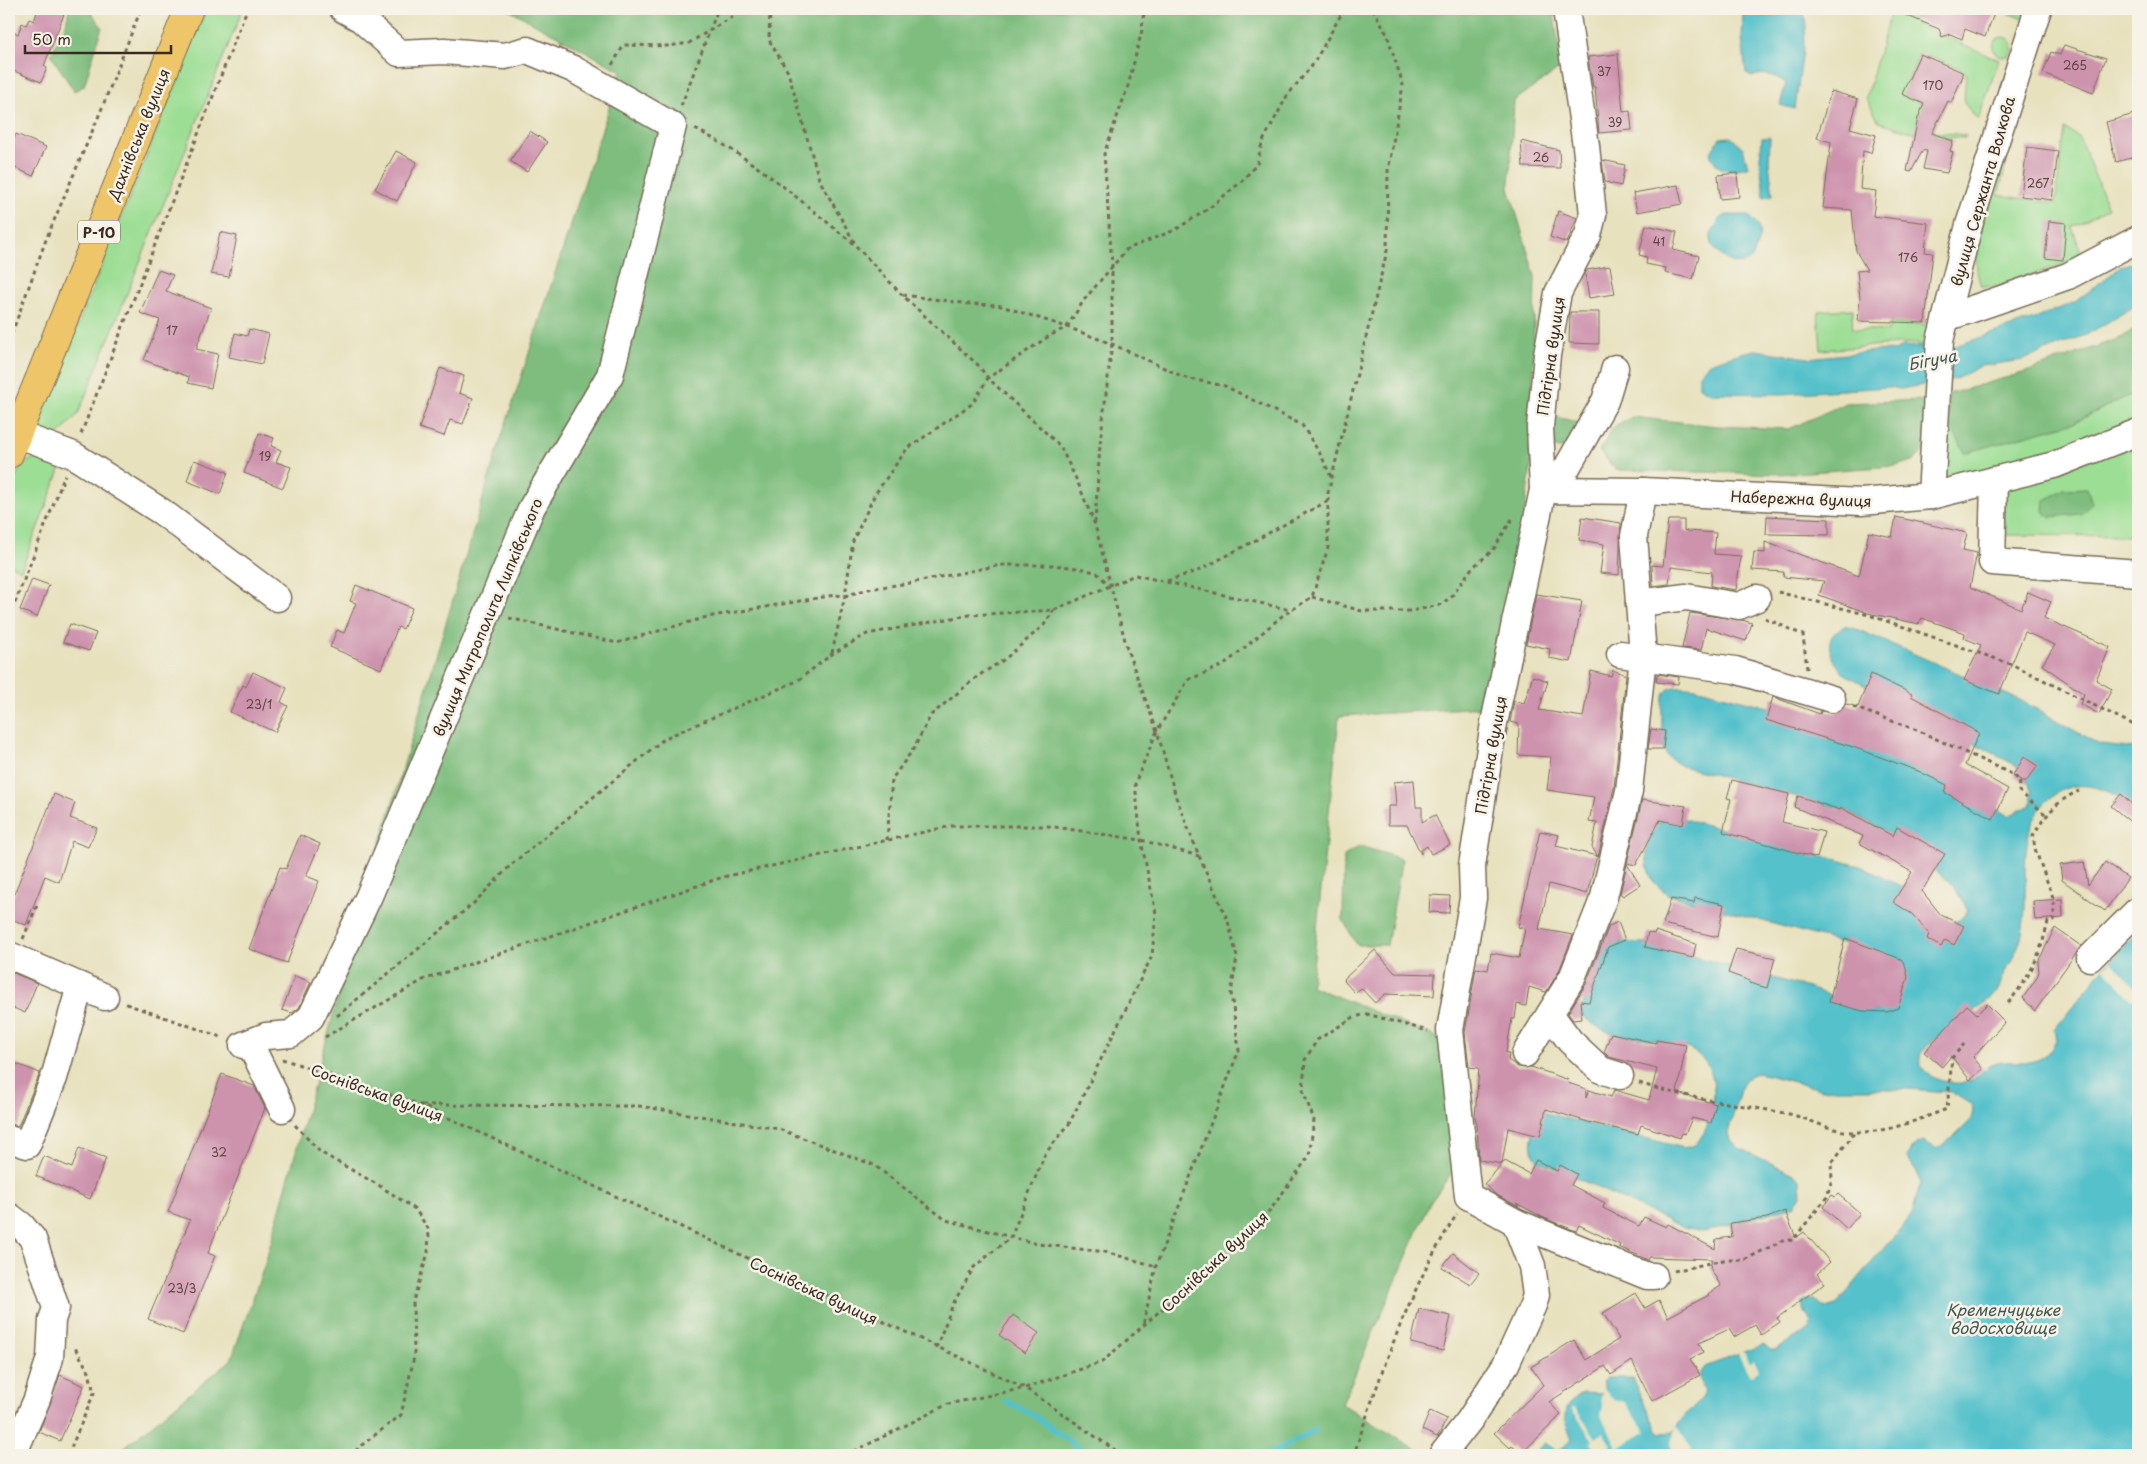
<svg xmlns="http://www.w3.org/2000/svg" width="2147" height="1464" viewBox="0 0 2147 1464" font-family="'Playpen Sans',sans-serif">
<rect width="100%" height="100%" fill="#f7f3e8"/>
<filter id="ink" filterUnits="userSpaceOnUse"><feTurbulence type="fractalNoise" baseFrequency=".02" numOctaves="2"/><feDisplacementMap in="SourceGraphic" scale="10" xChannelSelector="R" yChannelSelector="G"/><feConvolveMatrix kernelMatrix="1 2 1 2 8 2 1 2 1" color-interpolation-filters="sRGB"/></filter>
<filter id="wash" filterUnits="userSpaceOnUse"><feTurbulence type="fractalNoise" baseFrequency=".0096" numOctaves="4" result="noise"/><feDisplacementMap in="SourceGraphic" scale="20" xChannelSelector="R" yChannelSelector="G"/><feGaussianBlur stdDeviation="1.12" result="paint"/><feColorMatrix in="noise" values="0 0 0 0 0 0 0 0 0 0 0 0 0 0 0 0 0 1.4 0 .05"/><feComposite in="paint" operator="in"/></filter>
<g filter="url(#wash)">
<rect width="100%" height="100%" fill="#e7e1be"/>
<g fill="#9dde95" stroke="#6c845a">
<path d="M206 9H243L78 414 56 438 35 431Z"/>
<path d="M1899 9H1913L1915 23 1918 25 1999 60 1978 120 1964 103 1966 73 1959 68 1920 52 1903 94 1924 104 1919 115 1937 122 1933 132 1966 135 1965 138 1928 137 1879 122 1866 97 1891 12 1896 13Z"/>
<path d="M1997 9H2025L2023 19Z"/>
<circle cx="2003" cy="47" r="10"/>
<path d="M2065 129 2079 137 2108 208 2072 227 2083 257 1997 287 1981 286C1966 249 1993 198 2002 161L2007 162 1998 195 2055 203Z"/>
<path d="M1853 309 1852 329 1888 331 1890 323 1931 325 1929 346 1926 347 1911 343 1821 350 1818 311Z"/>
<path d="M2138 391V425L2083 449 1959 479 1947 476 1937 457 1939 406 2075 422Z"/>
<path d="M2138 442V536L2002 535 2004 507 2008 489Z"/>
<path d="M40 457 62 465 21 570 9 564C9 535 0 462 40 457Z"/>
</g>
<g fill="#7ebd7e" stroke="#5c744e">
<path d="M69 9H91L90 11 102 27 84 86 74 91 51 55 66 24Z"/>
<path d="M508 9H1553L1562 67 1514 101 1509 188 1535 276 1531 466 1523 523 1484 707 1339 716 1311 986 1446 1041 1456 1167 1430 1203 1342 1404 1423 1454 1421 1455H115L231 1360 265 1264 379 848 498 448 621 71Z"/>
<path d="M2138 326V391L2075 422 1965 453 1947 419 1949 394 2026 372 2123 337Z"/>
<path d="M1926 400V449L1915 460 1896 466 1780 474 1616 470 1599 451 1613 428 1632 417 1717 426 1789 429 1846 403Z"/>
<path d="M1538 412 1591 426 1578 447 1533 449Z"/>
<path d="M2087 488 2092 503 2081 514 2050 517 2043 511 2044 501 2064 489Z"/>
<path d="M1360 846 1402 859 1387 945H1357L1343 920 1344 856Z"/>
</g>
<g fill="#54c1cb" stroke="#487674">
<path d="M1743 9H1804L1806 27 1795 109 1780 105 1786 83C1777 75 1762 72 1751 77L1746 73 1742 38Z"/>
<path d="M1731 137 1743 148 1748 167C1728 171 1720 174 1710 154L1720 138Z"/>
<path d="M1770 137 1769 163 1773 195 1764 197 1760 158 1762 138Z"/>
<path d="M1727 215H1748C1760 225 1762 233 1756 248 1755 251 1753 257 1751 259 1737 273 1708 252 1711 234L1721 218Z"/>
<path d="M2138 262V304L2088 334 2023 360 1981 366 1956 379 1901 389 1888 387 1782 394 1710 393 1699 387V374L1709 363 1741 353 1755 350 1808 358 1885 350 1895 351 1903 346 1947 349 2034 319 2075 302 2123 265Z"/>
<path d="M1845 626 1859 630 2024 702 2100 745 2138 749V805H2134C2109 791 2081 775 2054 795 2011 827 2032 886 2022 933 2019 949 2008 966 2001 982 2000 985 1999 989 1997 992 1983 1009 1922 1040 1920 1057 1917 1078 1955 1088 1970 1081 1979 1077 1985 1067 1994 1064 2020 1056 2039 1074 2056 1040L2054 1030 2104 968 2138 931V1455H1532L1544 1443 1558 1451 1572 1440C1565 1422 1560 1404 1582 1393L1603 1394 1605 1391 1602 1381 1605 1378H1632L1657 1430 1661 1433 1673 1432C1677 1426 1682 1419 1687 1413 1692 1408 1700 1402 1703 1396 1709 1385 1692 1381 1705 1367L1763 1345 1771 1350 1776 1349 1810 1329 1812 1322 1804 1312 1802 1304C1811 1295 1817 1302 1826 1308L1836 1305 1912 1215 1920 1184 1917 1172 1907 1157 1915 1145 1924 1141 1937 1149 1955 1136 1971 1120 1973 1110 1972 1105 1951 1092 1906 1089H1820L1768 1075 1756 1073 1751 1075 1745 1080 1740 1090 1728 1133 1730 1141 1739 1148 1794 1174 1800 1181 1801 1195 1794 1206 1704 1232 1684 1228 1538 1160C1536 1157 1533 1153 1532 1150 1529 1139 1537 1118 1545 1113L1684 1148 1695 1145C1708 1131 1714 1111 1714 1092 1713 1037 1660 1043 1621 1035 1607 1033 1590 1024 1581 1014 1584 998 1599 948 1614 943 1622 941 1634 943 1643 943 1704 960 1766 974 1826 994 1847 1001 1861 1013 1884 1011L1893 957 1669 895C1664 891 1658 887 1654 882 1642 866 1645 832 1662 820 1666 817 1672 818 1677 817L1860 866 1909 890 1949 923 1960 920 1968 910 1953 885 1891 834 1846 810 1682 766C1677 763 1669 759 1666 754 1662 747 1662 734 1662 726 1662 696 1658 682 1695 688L1880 736 2008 816 2031 805C2034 789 2028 780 2019 767L1843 673C1830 656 1820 638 1845 626Z"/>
</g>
<g fill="#e7e1be">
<path d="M2112 961 2138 991V995L2132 1000 2104 968Z"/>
<path d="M1743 1351 1750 1362 1754 1360 1759 1370 1750 1376 1738 1354Z"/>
<path d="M1605 1391 1614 1399 1625 1402 1646 1432 1618 1448 1601 1416 1603 1407 1600 1396Z"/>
<path d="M1574 1407 1596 1438 1603 1433 1611 1445 1599 1454 1591 1443 1593 1440 1571 1408Z"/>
<path d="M1676 1426 1692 1449 1683 1455H1676L1670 1445Z"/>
</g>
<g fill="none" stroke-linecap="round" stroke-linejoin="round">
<g stroke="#54c1cb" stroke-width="5.5">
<path d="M1006 1401 1033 1415 1089 1455"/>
<path d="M1268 1455 1316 1430"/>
</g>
</g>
<g id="blocks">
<g fill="#cd93ad">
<path d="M38 9H66L44 66 47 68 41 82 9 69V30L18 34 22 23 26 25 29 19 34 21Z"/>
<path d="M1891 9H1980L1994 14 1985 37 1965 29 1962 39 1950 34 1942 37 1939 29Z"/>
<path d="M2064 45 2106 58 2093 93 2043 73 2051 52 2060 55Z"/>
<path d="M1618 54 1623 112 1630 111 1632 130 1599 133 1595 87H1593L1588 57Z"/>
<path d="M1920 54 1962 72 1963 76 1951 103 1948 101 1932 133 1953 141 1950 151 1953 152 1947 173 1923 169 1927 151 1923 150 1911 172 1907 171 1918 118 1924 104 1902 94Z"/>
<path d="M1831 91 1858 99 1850 128 1876 135 1871 153 1863 151 1860 189 1876 191 1873 216 1928 223 1925 252 1933 253 1925 323 1858 321 1860 297 1857 271 1867 270 1856 251 1852 210 1823 208 1831 142 1817 138Z"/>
<path d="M2138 113V156L2116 162 2106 122Z"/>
<path d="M530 131 547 142 527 172 510 161Z"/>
<path d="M16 134 46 147 33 176 9 165V150Z"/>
<path d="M1521 141 1559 150 1560 168 1523 167Z"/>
<path d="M2027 147 2058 151 2052 200 2021 196Z"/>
<path d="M396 151 417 162 397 201 375 189Z"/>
<path d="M1602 160 1625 165 1621 186 1605 182Z"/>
<path d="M1737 173 1739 197 1720 199 1718 175Z"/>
<path d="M1678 185 1682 204 1637 212 1633 193Z"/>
<path d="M1558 211 1577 218 1567 243 1550 237Z"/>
<path d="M2049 221 2066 223 2063 260 2045 258Z"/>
<path d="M1646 225 1677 232 1673 250 1699 256 1693 279 1665 273 1666 268 1646 264 1647 257 1639 255Z"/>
<path d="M220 232 237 236 229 277 211 274Z"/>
<path d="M1610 266 1615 294 1589 298 1585 274 1587 270Z"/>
<path d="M158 270 173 275 166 291 211 308 196 349 218 354 211 388 188 383 189 377 144 360 160 320 140 313Z"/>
<path d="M1570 312H1599V344L1569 343Z"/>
<path d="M249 329 269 334 262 364 229 357 235 333 247 336Z"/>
<path d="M440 368 464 376 459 393 473 398 463 424 450 420 444 436 419 428Z"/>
<path d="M259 433 274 438 271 446 281 450 276 462 291 467 283 488 244 473Z"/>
<path d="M194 460 228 472 220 494 187 481Z"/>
<path d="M1767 516 1829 519V535L1766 534Z"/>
<path d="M1582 517 1621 523 1619 575 1600 573 1604 544 1579 540Z"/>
<path d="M1896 517 1967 533 1963 550 1977 553 1970 587 2021 609 2028 592 2051 602 2044 618 2110 647 2096 680 2112 689 2099 714 2080 704 2084 694 2042 665 2055 645 2025 632 1999 694 1964 680 1981 645 1964 638 1965 633 1922 618 1919 624 1868 613 1819 595 1824 581 1783 577 1784 572 1752 570 1754 552 1765 553V542L1859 576 1869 532 1892 537Z"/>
<path d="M1668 520H1684V530L1687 531 1716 533 1714 554 1741 556 1736 590 1711 586 1712 572 1671 567 1669 584 1653 586 1652 565 1663 566Z"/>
<path d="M32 579 49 585 37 617 20 610Z"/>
<path d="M356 585 412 608 403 629 398 627 381 669 330 647 337 630 344 633 356 603 350 601Z"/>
<path d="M1536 594 1582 601 1571 662 1549 658 1550 649 1526 644Z"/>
<path d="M1690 613 1742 620 1752 623 1746 641 1706 628 1701 650 1682 648Z"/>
<path d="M70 624 96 633 89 651 63 642Z"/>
<path d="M1613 670 1626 675 1614 788 1598 857 1592 847 1597 823 1589 822 1594 797 1547 790 1551 757 1518 755 1519 724 1510 722 1514 701 1524 703 1533 676 1548 681 1539 710 1583 717 1591 671 1611 676Z"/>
<path d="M253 672 287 688 281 702 288 706 275 732 230 712 243 685 246 687Z"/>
<path d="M1657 674 1679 677 1678 684 1656 682Z"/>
<path d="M1871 674 1912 694 1911 696 1979 733 1965 765 2008 789 1993 819 1944 792 1947 785 1918 771 1853 747 1766 720 1773 697 1820 714 1821 711 1836 713 1846 704 1858 707Z"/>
<path d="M1651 729 1665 731 1663 749H1648Z"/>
<path d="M2024 757 2038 766 2025 783 2013 775Z"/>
<path d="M1414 780 1416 807H1422V822L1435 815 1450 845 1431 854 1427 846 1421 850V854L1407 825H1388V806H1396L1394 782Z"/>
<path d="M1732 780 1789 794 1782 822 1824 832 1817 858 1723 832 1731 799 1727 798Z"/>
<path d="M54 794 75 803 70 818 97 828 88 847 72 841 59 882 45 876 26 925 9 918V907Z"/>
<path d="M2121 794 2138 809V828L2111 806Z"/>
<path d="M1798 796 1840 810 1841 808 1893 836 1897 827 1945 854 1922 891 1941 915 1964 926 1954 945 1945 940 1941 947 1927 939 1929 934 1912 914 1893 902 1912 872 1859 843 1863 836 1794 807Z"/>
<path d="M1642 800 1686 806 1683 825 1660 820 1636 865 1627 863Z"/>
<path d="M1540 831 1559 835 1556 846 1597 856 1587 894 1549 884 1539 929 1573 935 1559 971 1546 992 1529 987 1526 1006 1517 1004 1515 1019H1512L1506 1053H1509L1508 1060 1518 1067H1531L1569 1080 1568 1083 1586 1089V1098L1589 1090 1611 1097 1614 1090 1649 1100 1657 1069 1609 1057 1604 1052 1611 1033 1656 1043V1040L1686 1045 1677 1093 1716 1104 1711 1123 1692 1118 1685 1134 1682 1133 1680 1138 1641 1125 1638 1134 1588 1122 1546 1109 1540 1136 1508 1128 1502 1164 1479 1160 1477 1124 1475 1117 1479 1068 1469 1067 1465 1033 1476 968 1488 970 1491 953 1519 958 1525 929 1518 927Z"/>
<path d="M300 835 320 844 306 876 319 881 287 963 249 949 280 867 286 869Z"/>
<path d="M2084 862 2088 885 2105 862 2128 878 2105 911 2062 880 2060 865Z"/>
<path d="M1627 864 1640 885 1623 896 1620 893Z"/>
<path d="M1430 895 1450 896 1449 913 1429 912Z"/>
<path d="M1695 898 1724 904 1718 937 1663 924 1671 899 1694 903Z"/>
<path d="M2062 899 2063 918 2035 920 2033 901Z"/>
<path d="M1618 922 1625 940 1608 947 1589 1002 1580 1001 1582 1019 1573 1020 1568 1013 1586 984 1609 926Z"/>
<path d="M2055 928 2081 946 2035 1011 2023 998 2036 979 2039 972 2038 962Z"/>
<path d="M1655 931 1696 944 1693 958 1645 947 1648 932 1654 934Z"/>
<path d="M1845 938 1901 959 1905 965 1908 977 1898 1008 1887 1012 1863 1011 1829 1002Z"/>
<path d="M1736 949 1775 958 1767 988 1749 983 1750 981 1728 973Z"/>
<path d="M1375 950 1395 973 1435 974 1434 996 1385 994 1375 1003 1361 988 1355 993 1343 980Z"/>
<path d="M11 972 37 983 25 1013 9 1006V979Z"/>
<path d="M295 976 311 982 299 1008 292 1013 282 1010Z"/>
<path d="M1987 1004 2005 1022 1973 1057 1983 1069 1970 1080 1951 1056 1942 1067 1924 1052 1967 1005 1977 1014Z"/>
<path d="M9 1061 40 1073 18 1126 9 1123Z"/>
<path d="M222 1074 254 1086 265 1108 208 1253 215 1256 183 1334 148 1319 190 1220 168 1212Z"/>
<path d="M79 1148 106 1158 90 1199 36 1176 44 1156 72 1168Z"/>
<path d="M1536 1160 1557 1171 1560 1165 1577 1174 1571 1185 1605 1203 1603 1208 1639 1226 1644 1217 1666 1227 1668 1224 1715 1249 1716 1239 1732 1237 1730 1223 1767 1218 1785 1211 1796 1238 1804 1232 1830 1262 1817 1274 1825 1283 1777 1318 1780 1322 1761 1335 1755 1325 1734 1337 1729 1329 1699 1343 1703 1352 1690 1359 1700 1375 1652 1401 1632 1361 1611 1375 1605 1366 1549 1402 1561 1415 1521 1454 1512 1446 1510 1448 1494 1433 1543 1385 1531 1367 1574 1340 1586 1360 1619 1339 1603 1313 1636 1293 1645 1308 1659 1300 1668 1317 1709 1295 1708 1294 1721 1286 1710 1268 1712 1259 1650 1257 1648 1260 1619 1247 1620 1245 1579 1225 1576 1231 1544 1218 1516 1203 1519 1207 1495 1194 1484 1184 1505 1161 1529 1174Z"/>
<path d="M1838 1194 1860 1213 1847 1229 1823 1207 1832 1195 1835 1197Z"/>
<path d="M1453 1253 1479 1273 1470 1284 1442 1267Z"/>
<path d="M1419 1309 1451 1316 1443 1351 1411 1343Z"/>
<path d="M1013 1315 1039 1333 1025 1353 999 1335Z"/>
<path d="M60 1375 84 1386 60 1441 39 1432Z"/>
<path d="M1430 1411 1447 1419 1437 1437 1422 1430Z"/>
</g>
</g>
</g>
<g filter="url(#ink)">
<use href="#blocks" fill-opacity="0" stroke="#776a56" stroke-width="1"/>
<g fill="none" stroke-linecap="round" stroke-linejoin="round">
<g stroke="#776a56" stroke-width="29">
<g id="minor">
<path d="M1946 318 2068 276 2138 239"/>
<path d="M17 434 73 455 162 512 277 598"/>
<path d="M1994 480 1992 562 2138 573"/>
<path d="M1543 490 1643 491 1861 502 1931 496 2054 465 2138 432"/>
<path d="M1554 490 1605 401 1615 368"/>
<path d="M1931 496 1940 341 1969 225 2038 9"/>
<path d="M1639 603 1686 597 1739 606 1757 598"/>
<path d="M1620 654 1735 670 1832 699"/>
<path d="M9 955 105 997"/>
<path d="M2090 958 2138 910"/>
<path d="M1550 1014 1570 1041 1601 1070 1620 1076"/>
<path d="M243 1045 266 1036 291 1034 311 1017 369 896 532 507 610 375 673 126 573 69 527 50 505 56 444 51 399 53 361 19 343 9"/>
<path d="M252 1048 282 1109"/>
<path d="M1525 1054 1572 978 1604 897 1629 791 1643 656 1634 536 1643 491"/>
<path d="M9 1139 27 1145 54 1078 80 986"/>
<path d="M9 1216 21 1225 33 1239 56 1308 52 1320 50 1358 37 1399 13 1455"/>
<path d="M1515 1222 1647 1276H1654"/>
<path d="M1442 1455 1469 1421 1506 1364 1533 1305 1536 1295 1532 1266 1515 1222 1468 1196 1450 1030 1473 898 1472 866 1494 723 1543 490 1540 427 1547 355 1558 293 1588 235 1593 215 1586 146 1566 9"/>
</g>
</g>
<g stroke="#776a56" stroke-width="30">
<path id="major" d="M9 454 189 9"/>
</g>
<g stroke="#776a56" stroke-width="3" stroke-dasharray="4 4" stroke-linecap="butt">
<path d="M770 9 769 40 788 72 819 179 857 247 902 295 978 365 988 378 1060 446 1078 483 1095 525 1128 652 1157 731 1176 797 1199 856 1228 921 1237 957 1231 993 1239 1050 1156 1266 1143 1326"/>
<path d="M1144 14 1153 9"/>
<path d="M612 65 624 45 669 46 689 43 745 9"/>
<path d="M681 106 718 9"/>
<path d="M695 129C755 159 804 204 855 245"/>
<path d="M903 295 970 304 998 305 1067 327 1084 300 1127 249 1175 230 1208 209 1241 182 1257 164 1262 143 1287 96 1314 63 1344 9"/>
<path d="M9 341 47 237 100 113 141 9"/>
<path d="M81 434 247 9"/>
<path d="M1095 523 1100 444 1112 344V265L1104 154 1128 86 1142 30 1144 9"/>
<path d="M1167 581 1200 570 1328 501"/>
<path d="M1778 592 1869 615 2011 664 2138 727"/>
<path d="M1312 597 1362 611H1411L1440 605 1451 597 1472 568 1493 550 1512 519"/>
<path d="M9 618 65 475"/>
<path d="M509 618 617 643 707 617 835 595 845 596 868 589 910 583 1001 565H1053L1084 569 1097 573 1108 584"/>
<path d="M1765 618 1803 635 1807 669"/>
<path d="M832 653 845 596 853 541 875 494 907 449 973 403 988 378 1049 336 1067 327 1112 344 1186 378 1225 386 1302 425 1322 457 1331 477"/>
<path d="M1853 707 1917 730 2014 775 2020 782 2019 791 2046 815"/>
<path d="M887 840 892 779 914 748 931 715 978 676 1005 659 1044 625 1054 610"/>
<path d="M23 939 37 905 34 904"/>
<path d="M2008 1003C2030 977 2040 956 2048 922L2054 920V900L2035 849 2033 836C2044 817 2057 800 2079 791"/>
<path d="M126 1004 224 1038"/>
<path d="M337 1016 475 902 512 864 665 738 797 681 832 654 867 634 969 615 1054 610 1135 575 1291 610"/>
<path d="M325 1037 423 980 723 877 951 826H1048L1141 840 1199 856"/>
<path d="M282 1059 421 1105 1025 1388 1122 1455"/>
<path d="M1639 1083C1688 1099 1739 1104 1789 1114 1811 1119 1831 1132 1855 1132 1888 1133 1917 1120 1947 1109L1952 1058 1964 1044"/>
<path d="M422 1105 639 1106 779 1129 874 1165 946 1220 1038 1244 1105 1252 1156 1266"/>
<path d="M295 1125 320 1152 380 1186 415 1209 429 1230 428 1253 413 1301 414 1357 401 1415 358 1448 354 1455"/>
<path d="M1674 1271 1723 1260H1744L1782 1241 1793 1240 1827 1197 1832 1179 1831 1164 1854 1133"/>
<path d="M936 1348 953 1304 974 1267 1011 1237 1045 1154 1069 1124 1152 956 1156 914 1141 840 1135 783 1157 731 1188 680 1224 665 1282 616 1312 597 1328 548V493L1387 251 1388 171 1403 85 1387 34 1373 9"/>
<path d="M68 1455 94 1393 89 1372 74 1346"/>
<path d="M847 1455 948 1404 1025 1388 1102 1362 1264 1219 1309 1156 1314 1120 1303 1091 1305 1060 1317 1040 1354 1017 1367 1014 1428 1031"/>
<path d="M1351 1455 1355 1451C1382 1370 1410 1287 1457 1214"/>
</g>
<use href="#minor" stroke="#fff" stroke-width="26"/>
<use href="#major" stroke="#eec569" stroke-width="28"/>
</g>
</g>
<g text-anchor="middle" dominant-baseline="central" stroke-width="5" stroke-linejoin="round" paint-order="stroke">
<g font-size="12" fill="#604442">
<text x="2075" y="65">265</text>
<text x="1604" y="71">37</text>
<text x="1933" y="85">170</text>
<text x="1615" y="122">39</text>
<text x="1541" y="157">26</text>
<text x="2038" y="183">267</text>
<text x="1659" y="241">41</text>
<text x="1908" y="257">176</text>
<text x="172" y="330">17</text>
<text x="265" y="456">19</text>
<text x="259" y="704">23/1</text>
<text x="219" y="1152">32</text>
<text x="182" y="1288">23/3</text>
</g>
<rect fill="#f7f3e8" stroke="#73665b" stroke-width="1" x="78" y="220.5" width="42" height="23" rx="4"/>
<g font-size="14" font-weight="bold" fill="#3b2a1e">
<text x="99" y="232">Р-10</text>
</g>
<g font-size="15" fill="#3b2a1e" stroke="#f7f3e8">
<text transform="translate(138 134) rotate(-68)">Дахнівська вулиця</text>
<text transform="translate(1982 191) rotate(-74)">вулиця Сержанта Волкова</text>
<text transform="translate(1550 356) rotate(-82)">Підгірна вулиця</text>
<text transform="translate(1801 498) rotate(2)">Набережна вулиця</text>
<text transform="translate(487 617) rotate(-67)">вулиця Митрополита Липківського</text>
<text transform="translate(1490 755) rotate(-80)">Підгірна вулиця</text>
<text transform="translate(377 1092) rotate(20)">Соснівська вулиця</text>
<text transform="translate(1214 1261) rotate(-43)">Соснівська вулиця</text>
<text transform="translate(814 1290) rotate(25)">Соснівська вулиця</text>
</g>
<g font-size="16" font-style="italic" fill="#425752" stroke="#f7f3e8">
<text transform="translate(1932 359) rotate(-11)">Бігуча</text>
<text x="2003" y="1309">Кременчуцьке<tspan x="2003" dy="18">водосховище</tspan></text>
</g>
</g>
<rect width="2147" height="1464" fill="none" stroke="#f7f3e8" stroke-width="30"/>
<path d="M25 45v8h146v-8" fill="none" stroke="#3b2a1e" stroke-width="2.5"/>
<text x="32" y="45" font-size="15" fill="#3b2a1e" stroke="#f7f3e8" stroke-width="4" paint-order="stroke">50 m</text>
</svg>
